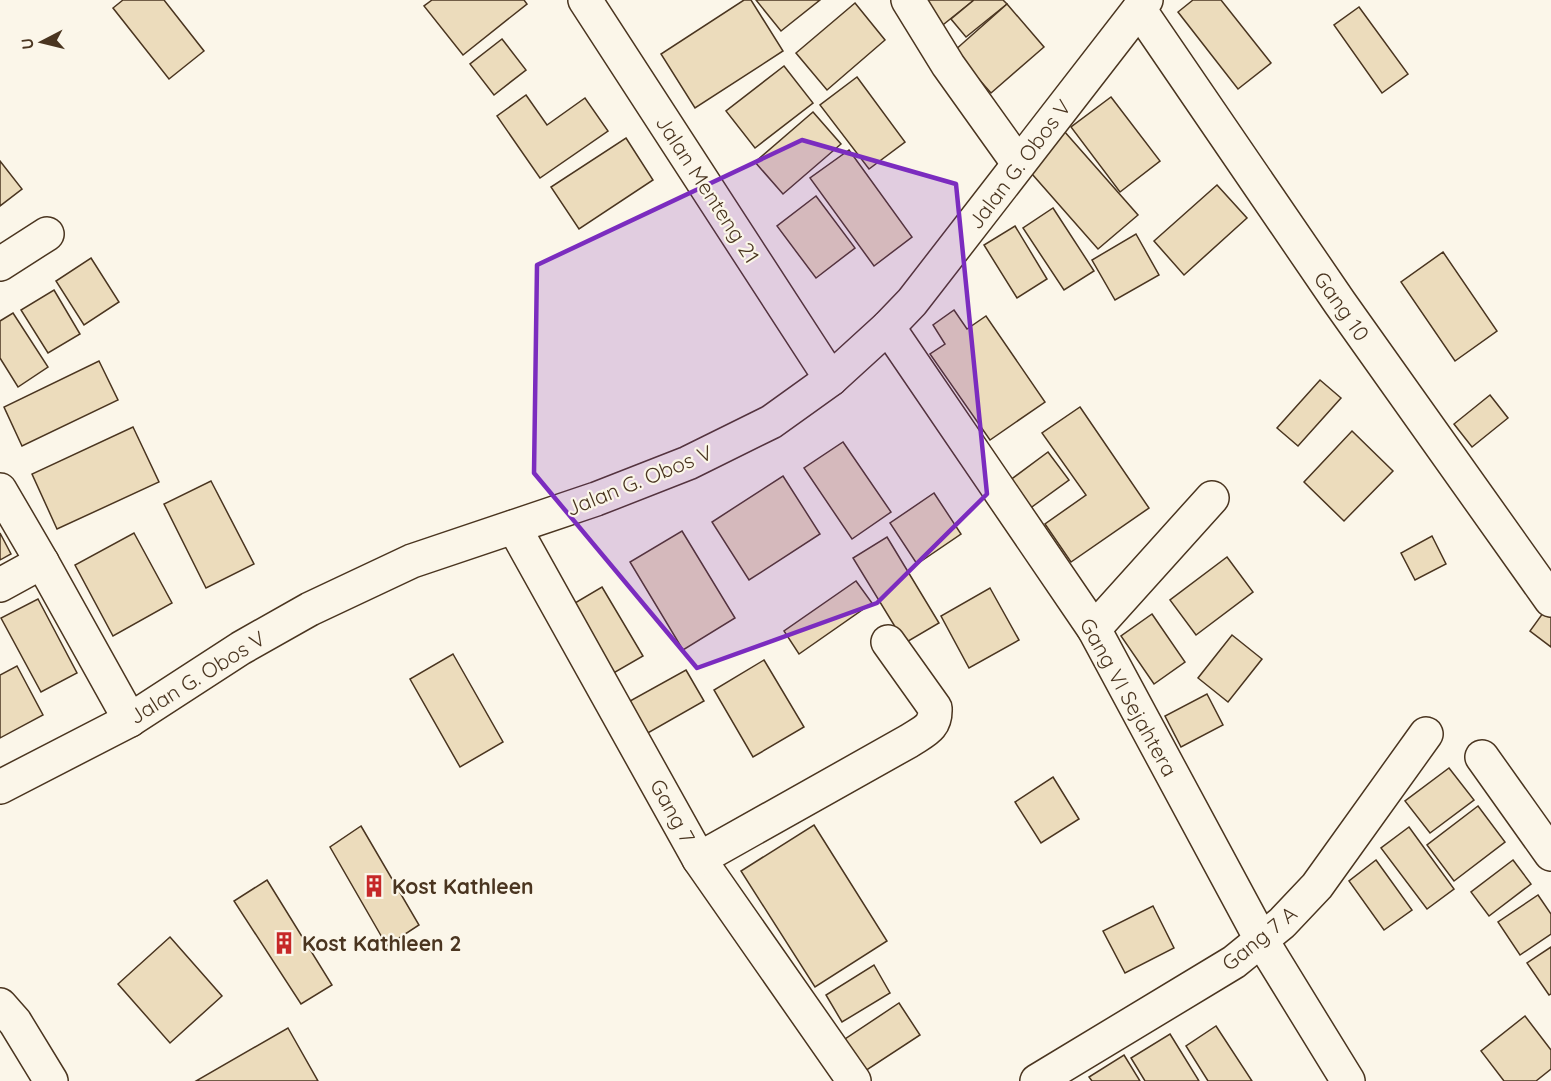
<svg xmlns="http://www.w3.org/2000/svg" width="1551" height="1081" viewBox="0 0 1551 1081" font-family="Quicksand,sans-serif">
<rect width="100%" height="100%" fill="#fbf6e9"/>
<g fill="#ecdcbc" stroke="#4a3520" stroke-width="1.5">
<path d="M123 0H164L204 51 169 79 113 8Z"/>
<path d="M432 0H524L527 4 463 55 424 6Z"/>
<path d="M744 0H751L783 51 695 108 661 54Z"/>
<path d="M756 0H820L781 31Z"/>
<path d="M917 0H974L939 28Z"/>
<path d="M974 0H1003L1007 4 966 37 951 19Z"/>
<path d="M1193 0H1221L1271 63 1238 89 1178 12Z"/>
<path d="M855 3 885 40 827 90 796 53Z"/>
<path d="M1007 4 1044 47 991 93 954 51Z"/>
<path d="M1359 7 1408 74 1382 93 1334 25Z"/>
<path d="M502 39 526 70 494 95 470 64Z"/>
<path d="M784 66 813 103 755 148 726 111Z"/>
<path d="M857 77 905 142 869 169 820 105Z"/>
<path d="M526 95 547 125 585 98 608 131 540 178 497 116Z"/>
<path d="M1111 97 1160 161 1120 192 1071 127Z"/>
<path d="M813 112 841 144 783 194 755 162Z"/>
<path d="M1064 131 1138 215 1098 249 1025 166Z"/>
<path d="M626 138 653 180 579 229 551 187Z"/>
<path d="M849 150 912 237 874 266 810 178Z"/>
<path d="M0 161 22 189 0 206Z"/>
<path d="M1217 185 1247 218 1184 275 1154 241Z"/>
<path d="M816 196 855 248 816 278 777 226Z"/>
<path d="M1053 208 1094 271 1064 290 1023 228Z"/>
<path d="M1015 226 1047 279 1017 298 984 245Z"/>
<path d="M1136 234 1159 275 1115 300 1092 260Z"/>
<path d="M1443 252 1497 331 1455 361 1401 282Z"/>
<path d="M91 258 119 302 84 325 56 281Z"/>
<path d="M54 290 80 334 48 353 21 310Z"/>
<path d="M954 310 967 329 986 316 1045 402 990 440 930 354 945 344 933 325Z"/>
<path d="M13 313 48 367 18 387 0 358V321Z"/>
<path d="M99 361 118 400 22 446 4 407Z"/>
<path d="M1320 380 1341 398 1298 446 1277 428Z"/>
<path d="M1490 395 1508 418 1472 447 1454 424Z"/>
<path d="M1080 407 1149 508 1071 562 1045 524 1086 495 1042 433Z"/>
<path d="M133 427 159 482 57 529 32 474Z"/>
<path d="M1352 431 1393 471 1344 521 1304 482Z"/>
<path d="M843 442 891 512 852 539 804 468Z"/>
<path d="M1048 452 1069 480 1029 509 1009 481Z"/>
<path d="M783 476 820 534 749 580 712 522Z"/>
<path d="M211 481 254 564 206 588 164 504Z"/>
<path d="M934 493 961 534 917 564 890 523Z"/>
<path d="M682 531 735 618 683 650 630 562Z"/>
<path d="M0 533 11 554 0 560Z"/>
<path d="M134 533 172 603 113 636 75 565Z"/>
<path d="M1432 536 1446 564 1415 580 1401 553Z"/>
<path d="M887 537 939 623 905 643 853 558Z"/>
<path d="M1227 557 1253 592 1196 635 1170 600Z"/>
<path d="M856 581 872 603 799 654 784 631Z"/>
<path d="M602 587 643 656 598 682 558 613Z"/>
<path d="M990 588 1019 640 969 668 941 616Z"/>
<path d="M38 599 77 673 41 692 1 618Z"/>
<path d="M1551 602V647L1530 631Z"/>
<path d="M1152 614 1185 662 1154 684 1121 636Z"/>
<path d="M1232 635 1262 659 1228 702 1198 678Z"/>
<path d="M453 654 503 742 460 767 410 679Z"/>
<path d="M764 660 804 727 753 757 714 690Z"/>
<path d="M17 666 43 715 0 738V675Z"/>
<path d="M686 670 704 701 639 738 621 706Z"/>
<path d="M1207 694 1223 725 1181 747 1165 716Z"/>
<path d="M1449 768 1474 800 1430 833 1405 801Z"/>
<path d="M1053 777 1079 819 1041 843 1015 802Z"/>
<path d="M1478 806 1505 842 1454 881 1427 845Z"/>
<path d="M814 825 887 941 815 987 741 871Z"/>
<path d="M361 826 419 925 387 946 330 847Z"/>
<path d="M1409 827 1454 889 1427 909 1381 848Z"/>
<path d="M1376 860 1412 910 1384 930 1349 881Z"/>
<path d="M1513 860 1531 884 1489 916 1471 892Z"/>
<path d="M267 880 332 985 301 1004 234 901Z"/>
<path d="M1538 895 1551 914V934L1520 955 1498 922Z"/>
<path d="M1153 906 1174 948 1125 973 1103 931Z"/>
<path d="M170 937 222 996 170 1043 118 984Z"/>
<path d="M1551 947V994L1549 995 1527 963Z"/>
<path d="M874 965 890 993 842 1022 826 995Z"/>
<path d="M899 1003 920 1035 859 1075 839 1043Z"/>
<path d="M1525 1016 1551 1050V1069L1536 1081H1504L1481 1051Z"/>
<path d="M1216 1026 1252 1081H1208L1186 1046Z"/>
<path d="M288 1028 318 1081H196Z"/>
<path d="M1170 1034 1199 1081H1145L1131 1058Z"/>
<path d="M1124 1055 1140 1081H1092L1089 1077Z"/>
</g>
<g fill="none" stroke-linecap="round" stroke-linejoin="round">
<g stroke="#4a3520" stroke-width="36">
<g id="minor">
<path d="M585 0 831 379"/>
<path d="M908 0 948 65 1018 163"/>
<path d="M1139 9 1340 303 1551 600"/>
<path d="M0 264 47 234"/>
<path d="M888 327 1094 629 1262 941 1348 1081"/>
<path d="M0 490 42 562 130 720"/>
<path d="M514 527 699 859 854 1081"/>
<path d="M0 585 42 562"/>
<path d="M1094 629 1212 498"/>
<path d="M1482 757 1551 854"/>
<path d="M0 787 130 720 241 648 310 609 412 561 596 499 688 463 771 422 831 379 888 327 912 302 1146 0"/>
<path d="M699 859 909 741C924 731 936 728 935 708L888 642"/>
<path d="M0 1005 15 1022 51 1081"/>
<path d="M1037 1081 1234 962 1282 923 1317 886 1426 734"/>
</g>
</g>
<use href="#minor" stroke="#fbf6e9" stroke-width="33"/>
</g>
<path fill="#7b2cbf" fill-opacity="0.2" stroke="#7b2cbf" stroke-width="4.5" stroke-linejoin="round" d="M802 140 956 184 987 494 877 603 697 668 534 473 537 265Z"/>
<defs>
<g id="building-bare" transform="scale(1.8)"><path d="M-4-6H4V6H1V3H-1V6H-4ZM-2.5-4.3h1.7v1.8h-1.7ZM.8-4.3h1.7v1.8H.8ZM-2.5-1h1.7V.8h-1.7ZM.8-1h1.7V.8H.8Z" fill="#c62828" stroke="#fbf6e9" stroke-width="2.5" paint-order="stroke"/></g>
</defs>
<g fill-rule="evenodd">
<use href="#building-bare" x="374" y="886"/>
<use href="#building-bare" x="284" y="943"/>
</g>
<g text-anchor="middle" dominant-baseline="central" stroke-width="4.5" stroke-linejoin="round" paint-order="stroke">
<g font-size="21" fill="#4a3520" stroke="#fbf6e9">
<text transform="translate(1019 164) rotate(-53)">Jalan G. Obos V</text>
<text transform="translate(708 189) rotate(57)">Jalan Menteng 21</text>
<text transform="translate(1342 306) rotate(55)">Gang 10</text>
<text transform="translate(639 480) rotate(-22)">Jalan G. Obos V</text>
<text transform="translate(197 677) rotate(-32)">Jalan G. Obos V</text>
<text transform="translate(1129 697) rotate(61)">Gang VI Sejahtera</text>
<text transform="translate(673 811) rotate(61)">Gang 7</text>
<text transform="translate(1259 938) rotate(-39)">Gang 7 A</text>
</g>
<g font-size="21" font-weight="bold" fill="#4a3520" stroke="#fbf6e9" text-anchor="start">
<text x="392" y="886">Kost Kathleen</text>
<text x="302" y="943">Kost Kathleen 2</text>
</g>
</g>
<g transform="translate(42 42) rotate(263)" stroke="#fbf6e9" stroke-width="4.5" paint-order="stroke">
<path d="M0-4.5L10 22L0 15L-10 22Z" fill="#4a3520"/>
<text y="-9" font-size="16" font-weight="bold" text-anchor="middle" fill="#4a3520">U</text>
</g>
</svg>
